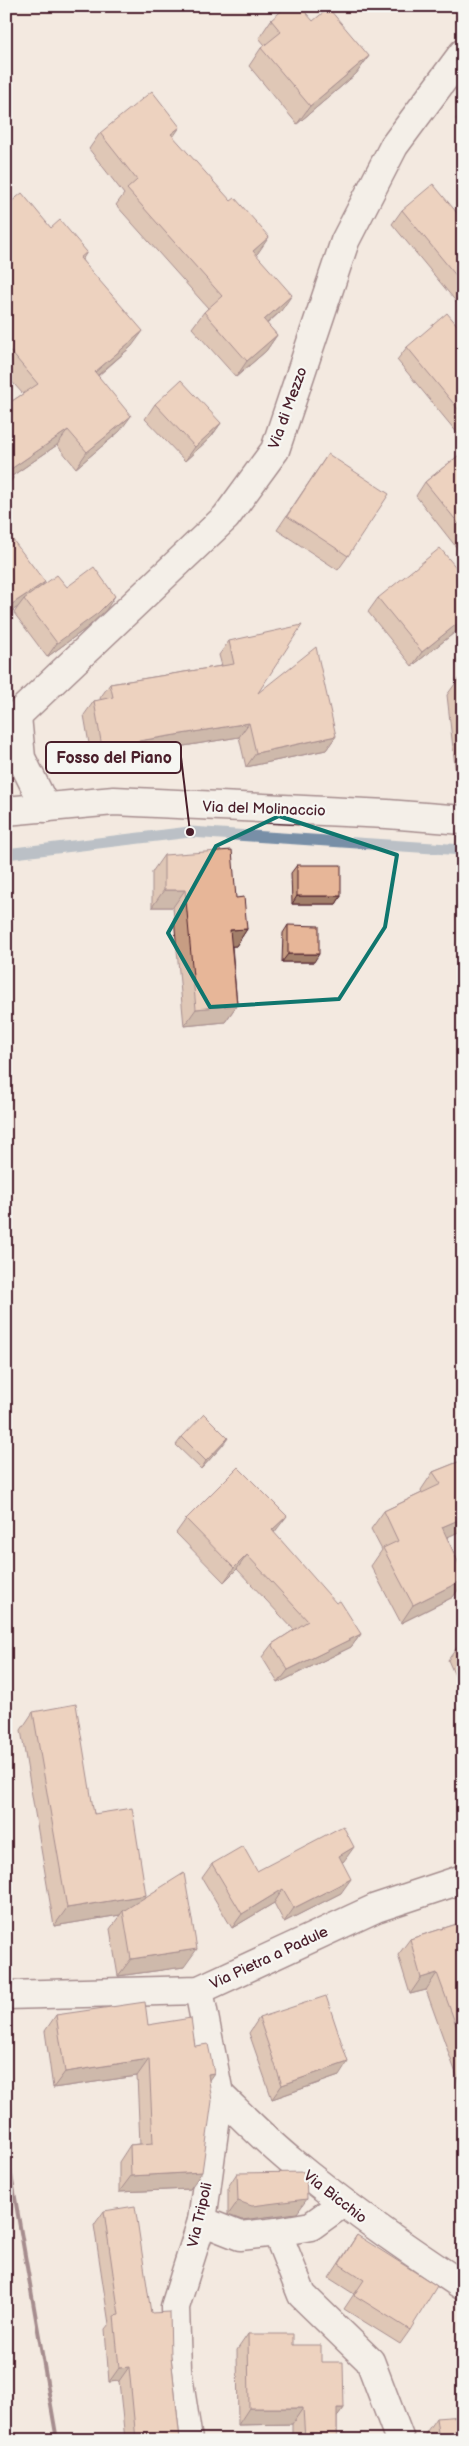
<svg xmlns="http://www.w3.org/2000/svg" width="469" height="2446" viewBox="0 0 469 2446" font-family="'Balsamiq Sans',sans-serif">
<rect width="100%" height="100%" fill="#f3e9e0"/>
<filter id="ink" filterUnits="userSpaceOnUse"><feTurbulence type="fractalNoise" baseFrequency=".02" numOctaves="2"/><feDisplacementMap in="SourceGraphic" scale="10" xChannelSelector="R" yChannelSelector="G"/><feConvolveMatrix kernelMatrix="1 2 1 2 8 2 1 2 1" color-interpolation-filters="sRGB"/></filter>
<g filter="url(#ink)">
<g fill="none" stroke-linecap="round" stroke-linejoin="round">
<path stroke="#788fa7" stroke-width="11" d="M6 854 190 832 463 850"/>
<g stroke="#4a1f2b" stroke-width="31">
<g id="minor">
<path d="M17 716 21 758 46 808"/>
<path d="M6 726 226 517 275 450 345 241 394 146 463 53"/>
<path d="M6 811 114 801 387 814 463 820"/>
<path d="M6 1995 199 1990 376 1908 463 1879"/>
<path d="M219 2094C243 2117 266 2141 292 2162 346 2207 404 2247 463 2286"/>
<path d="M202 2221 240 2236 277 2232 302 2295 370 2361 400 2440"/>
<path d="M277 2232 311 2226 343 2203"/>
<path d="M188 2440 177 2369 175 2307 202 2221 219 2094 199 1990"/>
</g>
</g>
<use href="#minor" stroke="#f6f6f2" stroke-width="28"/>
<path stroke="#4a1f2b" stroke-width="4" d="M6 2146 57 2440"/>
</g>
<g fill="#c79d83" stroke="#4a1f2b">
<path d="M271 20 313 21 369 56 356 74 297 124 249 66 261 48 265 45 259 38Z"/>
<path d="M463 109V128L456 119Z"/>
<path d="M100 133 173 137 258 253 256 255 281 311 267 324 277 335 266 351 236 377 192 328 204 312 208 308 116 205 124 194 89 149Z"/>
<path d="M6 206 51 228 87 252 82 260 132 346 98 376 120 431 76 468 57 445 12 476 13 478 6 488V405L23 394 6 375Z"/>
<path d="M402 210 463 220V310L392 224Z"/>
<path d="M463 332V440L397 360 407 347Z"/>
<path d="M155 404 221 423 211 437 185 461 145 419Z"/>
<path d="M463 452V550L460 552 416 496 425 482Z"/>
<path d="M328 454 348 556 338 570 277 530Z"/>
<path d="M6 531 43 585 67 587 106 610 88 627 47 657 14 613 18 607 6 615Z"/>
<path d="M378 598 463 626 412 666 368 612Z"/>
<path d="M229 641 258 693 336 736 326 750 246 767 239 737 92 761 84 715 94 701 101 700 100 698 110 684 222 666 219 655Z"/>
<path d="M460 677H463V774L456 775 447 695Z"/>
<path d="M164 855 236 898 247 929 236 946H232L237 1005 225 1022 184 1026 173 907H152V872Z"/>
<path d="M297 865 341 896 336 904H292L291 873Z"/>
<path d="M288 925 314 962H282L283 933Z"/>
<path d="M182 1437 223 1445 201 1469 176 1445Z"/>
<path d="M463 1460V1530L447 1537 463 1573V1583L453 1597 401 1623 371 1566 382 1550 371 1529 384 1511 422 1493 421 1490 433 1472Z"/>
<path d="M186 1519 277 1529 274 1533 361 1634 351 1647 278 1683 262 1657 272 1644 294 1630 237 1569 224 1582 176 1533Z"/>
<path d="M463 1644V1694L448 1660 458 1646Z"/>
<path d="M33 1712 145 1897 184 1967 118 1976 110 1929 120 1915 54 1926 21 1730Z"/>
<path d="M344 1861 342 1862 341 1893 284 1922 274 1903 232 1928 202 1878 212 1864 257 1871Z"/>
<path d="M463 1922V2093L426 1990 410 1994 398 1955 410 1939Z"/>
<path d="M56 2015 148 2025 195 2046 209 2080 190 2189 119 2192V2162L130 2145 140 2144 137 2076 53 2088 45 2031Z"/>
<path d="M259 2018 339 2076 272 2099 249 2033Z"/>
<path d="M237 2173 297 2213 242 2220 228 2215V2187Z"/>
<path d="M104 2211 171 2356 180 2440H125L119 2381 109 2382 105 2329 109 2324 94 2225Z"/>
<path d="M357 2235 410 2330 400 2344 344 2309 354 2294 329 2278Z"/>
<path d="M248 2334 293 2345 321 2362 344 2408 337 2417V2440H292V2424L238 2425 237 2350Z"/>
<path d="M436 2418 463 2440H426L425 2434Z"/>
</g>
<g fill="#a27f6a" stroke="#4a1f2b">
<path d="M369 56 356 74 297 124 310 106Z"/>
<path d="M180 127 169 143 171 134Z"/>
<path d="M269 237 258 253 242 267 253 251Z"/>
<path d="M292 295 281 311 252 336 264 320Z"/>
<path d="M143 331 132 346 84 387 95 372Z"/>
<path d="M277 335 266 351 236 377 247 361Z"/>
<path d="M131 416 120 431 76 468 87 452Z"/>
<path d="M221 423 211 437 185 461 195 447Z"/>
<path d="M68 430 57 445 6 480 8 471Z"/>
<path d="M13 478 6 488V483Z"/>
<path d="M45 582 35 596 24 599 18 607 6 615V608Z"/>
<path d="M115 596 106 610 88 627 47 657 57 643Z"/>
<path d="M463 619V626L412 666 422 652Z"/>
<path d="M249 723 239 737 92 761 102 747Z"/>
<path d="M336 736 326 750 246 767 256 753Z"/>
<path d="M463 765V774L456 775Z"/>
<path d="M164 890H185L173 907H152Z"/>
<path d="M297 896H341L336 904H292Z"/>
<path d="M247 929 236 946 218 947 230 930Z"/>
<path d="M288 954H319L314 962H282Z"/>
<path d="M237 1005 225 1022 184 1026 196 1009Z"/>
<path d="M228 1438 223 1445 201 1469 206 1461Z"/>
<path d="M287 1516 277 1529 262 1544 272 1530Z"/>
<path d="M463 1518V1530L430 1545 442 1527Z"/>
<path d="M247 1555 237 1569 224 1582 234 1568Z"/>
<path d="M463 1580V1583L453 1597 401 1623 413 1605Z"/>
<path d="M361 1634 351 1647 278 1683 288 1670Z"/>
<path d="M354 1847 344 1861 329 1870 339 1856Z"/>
<path d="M351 1879 341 1893 284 1922 294 1908Z"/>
<path d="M283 1889 274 1903 232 1928 242 1914Z"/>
<path d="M146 1895 134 1913 123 1911 120 1915 54 1926 67 1908Z"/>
<path d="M197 1949 184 1967 118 1976 131 1959Z"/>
<path d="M437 1973 426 1990 410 1994 421 1978Z"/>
<path d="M149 2059 137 2076 53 2088 65 2072Z"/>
<path d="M348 2062 339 2076 272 2099 282 2085Z"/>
<path d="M214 2073 202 2090 208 2074Z"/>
<path d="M202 2172 190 2189 119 2192 131 2176Z"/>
<path d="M307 2199 297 2213 242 2220 228 2215 238 2201Z"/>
<path d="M129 2367 119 2381 109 2382 119 2368Z"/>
<path d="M249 2408H303L292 2424 238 2425Z"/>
<path d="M337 2408H344L332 2424Z"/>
</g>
<g fill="#e7b698" stroke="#4a1f2b">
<path d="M287 6H300L313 21 325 11 327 13 330 10 369 56 310 106 261 48 281 32 271 20Z"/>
<path d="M152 91 180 127 171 134 231 201 235 198 269 237 253 251 292 295 264 320 277 335 247 361 204 312 222 296 127 189 137 180 100 133Z"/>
<path d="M433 184 463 220V284L402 210Z"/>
<path d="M22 193 51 228 60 220 87 252 80 258 143 331 95 372 131 416 87 452 68 430 8 471 13 478 6 483V405L38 384 6 346V206Z"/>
<path d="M447 313 463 332V415L407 347Z"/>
<path d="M181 380 221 423 195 447 155 404Z"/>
<path d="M463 452V529L425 482Z"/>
<path d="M328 454 389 494 348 556 287 516Z"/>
<path d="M6 531 45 582 6 608Z"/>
<path d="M440 548 463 576V619L422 652 378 598Z"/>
<path d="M94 567 115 596 98 613 57 643 24 599 57 575 67 587Z"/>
<path d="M302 625 258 693 316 647 336 736 256 753 249 723 102 747 94 701 113 697 110 684 234 664 229 641Z"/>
<path d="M460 677H463V703Z"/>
<path d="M232 850 236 898 244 897 247 929 230 930 237 1005 196 1009 185 890H164V855Z"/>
<rect x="297" y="865" width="44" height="31"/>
<path d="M288 925 319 926V954H288Z"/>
<path d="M204 1414 228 1438 206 1461 182 1437Z"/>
<path d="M463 1460V1518L442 1527 463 1573V1580L413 1605 383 1548 398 1541 384 1511 441 1484 433 1472Z"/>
<path d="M238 1467 287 1516 272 1530 336 1603 340 1601 361 1634 288 1670 272 1644 308 1621 247 1555 234 1568 186 1519Z"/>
<path d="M463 1644V1657L458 1646Z"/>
<path d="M76 1704 94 1814 132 1808 146 1895 67 1908 33 1712Z"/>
<path d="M343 1826 354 1847 339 1856 351 1879 294 1908 283 1889 242 1914 212 1864 243 1846 257 1871Z"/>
<path d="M184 1873 197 1949 131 1959 123 1911Z"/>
<path d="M463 1922V2044L437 1973 421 1978 410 1939Z"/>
<path d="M326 1996 348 2062 282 2085 259 2018Z"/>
<path d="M145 2002 148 2025 191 2018 195 2046 208 2044 214 2073 208 2074 212 2101 202 2172 131 2176 130 2145 153 2143 149 2059 65 2072 56 2015Z"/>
<path d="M306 2172 307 2199 252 2206 238 2201 237 2173Z"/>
<path d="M135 2206 151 2313 170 2312 171 2356 180 2440H136L129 2367 119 2368 114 2316 119 2315 104 2211Z"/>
<path d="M357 2235 437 2286 410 2330 354 2295 364 2280 339 2264Z"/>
<path d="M248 2334H293V2345H321V2362H343L344 2408H337V2440H305L303 2408H249Z"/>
<path d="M463 2416V2440H439L436 2418Z"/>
</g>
</g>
<path d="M0 0H469V2446H0ZM279 816 397 855 385 927 339 999 210 1007 168 933 216 846Z" fill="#f3e9e0" fill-opacity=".55" fill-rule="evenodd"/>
<path fill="none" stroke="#0f766e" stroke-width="4" stroke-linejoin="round" d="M279 816 397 855 385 927 339 999 210 1007 168 933 216 846Z"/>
<g text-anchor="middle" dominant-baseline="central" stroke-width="4.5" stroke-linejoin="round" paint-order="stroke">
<g font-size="15" fill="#4a1f2b" stroke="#f6f6f2">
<text transform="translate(288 408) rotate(-70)">Via di Mezzo</text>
<text transform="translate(264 809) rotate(2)">Via del Molinaccio</text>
<text transform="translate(269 1958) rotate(-25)">Via Pietra a Padule</text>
<text transform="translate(335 2197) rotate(38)">Via Bicchio</text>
<text transform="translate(200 2215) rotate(-77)">Via Tripoli</text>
</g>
</g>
<path fill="none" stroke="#4a1f2b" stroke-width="2" d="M190 832L181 757"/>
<circle fill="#4a1f2b" stroke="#f6f6f2" stroke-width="2" cx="190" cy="832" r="5"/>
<rect fill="#f6f6f2" stroke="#4a1f2b" stroke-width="2" x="46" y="742" width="135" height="31" rx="5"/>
<g font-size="16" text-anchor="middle" font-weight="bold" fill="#4a1f2b">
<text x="114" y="763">Fosso del Piano</text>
</g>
<rect width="469" height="2446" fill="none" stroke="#f6f6f2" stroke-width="25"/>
<rect x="12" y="12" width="444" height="2421" fill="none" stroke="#4a1f2b" stroke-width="2" filter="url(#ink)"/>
</svg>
